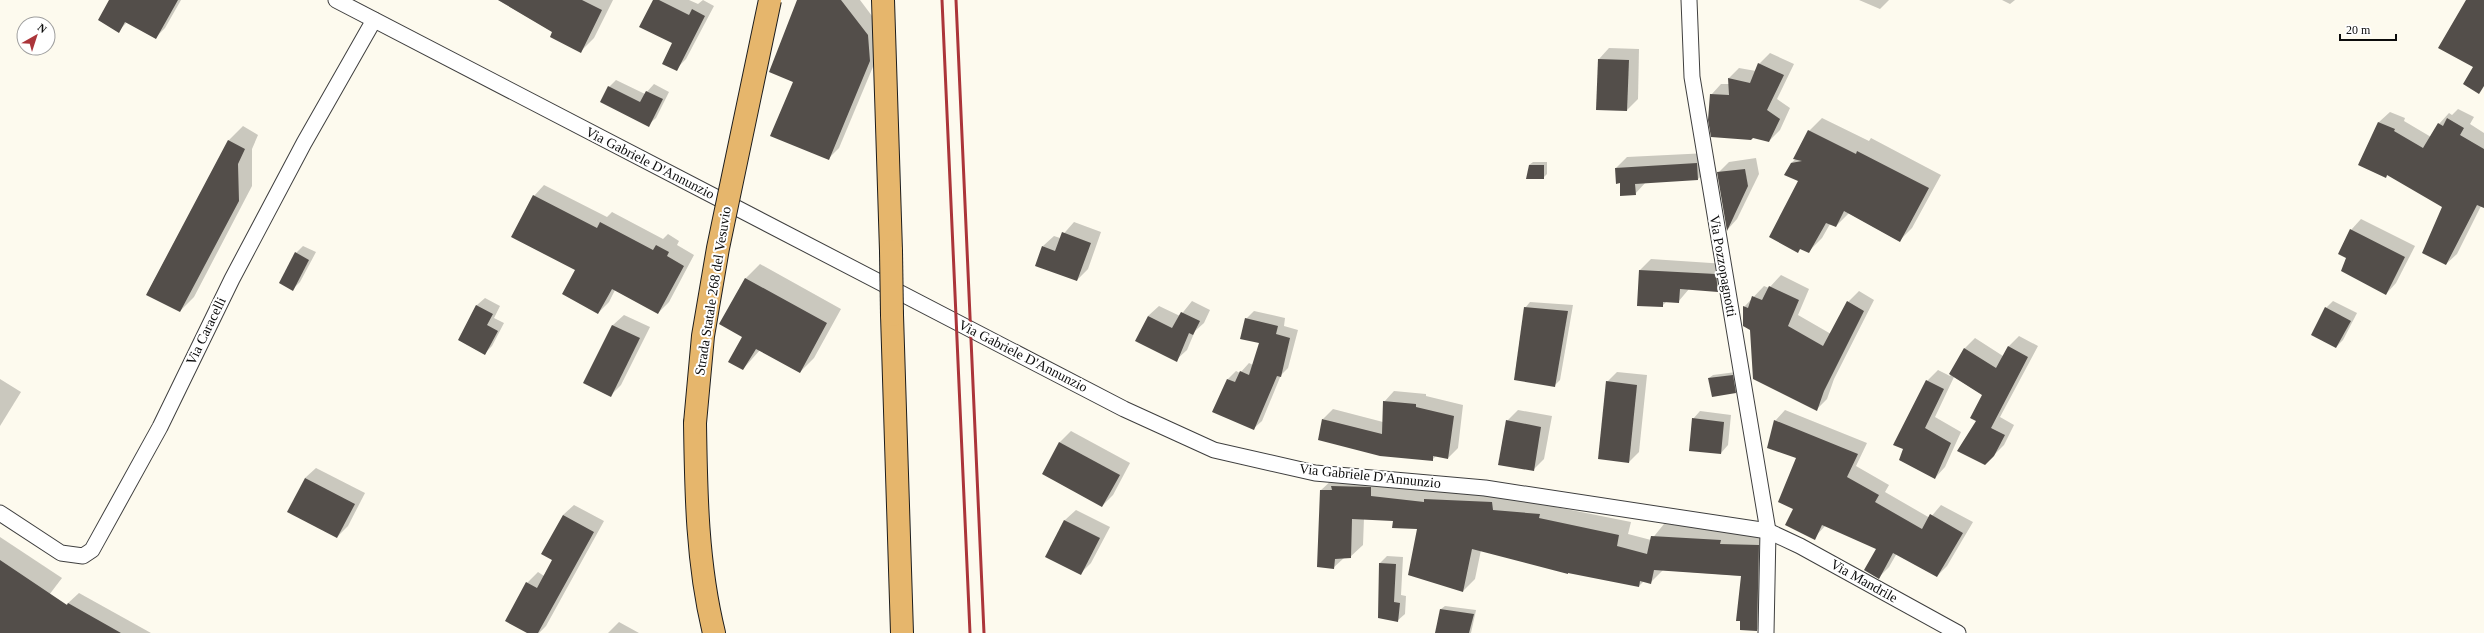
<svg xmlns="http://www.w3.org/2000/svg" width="2484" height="633" viewBox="0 0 2484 633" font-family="Georgia,serif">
<rect width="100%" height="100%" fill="#fdfaee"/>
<g fill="#0003">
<path d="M110 0H181L165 28 155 38 127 22 119 31Z"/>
<path d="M498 0H613L594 38 581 51 553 32Z"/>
<path d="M654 0H689L698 4 703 0 714 6 686 59 676 69 673 42Z"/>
<path d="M798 0H860L878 24 880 50 839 148 829 158 794 81Z"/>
<path d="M1859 0H1889L1880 9Z"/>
<path d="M2002 0H2015L2010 4Z"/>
<path d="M1609 48 1639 49 1638 99 1627 110 1599 59Z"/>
<path d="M1770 53 1794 64 1777 99 1790 108 1780 130 1769 141 1711 95 1721 84H1729V78L1739 68 1756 71 1759 64Z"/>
<path d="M616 80 645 94 654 84 669 92 656 118 648 125 609 87Z"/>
<path d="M2458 109 2474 117 2470 124 2484 133V207L2481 206 2457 254 2446 264 2443 207 2388 174 2386 177 2359 164 2379 122 2390 112 2405 118 2404 121 2431 137 2439 124 2449 113 2452 115Z"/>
<path d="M1822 118 1869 141 1871 138 1941 175 1912 228 1899 241 1849 213 1836 226 1830 224 1822 238 1808 252 1801 248 1797 252 1799 181 1791 163 1796 159 1809 131Z"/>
<path d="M243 126 258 135 252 149V186L194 297 180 311 147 294 229 140Z"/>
<path d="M1708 153 1709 169 1698 179 1646 182 1635 194 1621 182 1616 168 1627 157Z"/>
<path d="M1756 158 1759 174 1737 219 1728 229 1718 173 1729 162Z"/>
<path d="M1533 162H1547V174L1543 178 1529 165Z"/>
<path d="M544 185 607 217 612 212 663 239 668 234 679 241 677 245 694 255 669 302 658 313 615 290 609 302 598 313 576 269 534 196Z"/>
<path d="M2361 219 2415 246 2396 283 2386 294 2347 258 2351 230Z"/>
<path d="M1074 222 1101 232 1088 269 1077 280 1043 246 1054 236 1060 238Z"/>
<path d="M303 246 316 252 300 282 293 289 296 253Z"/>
<path d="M1651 259 1726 264 1729 280 1718 291 1689 289 1678 302 1667 301 1662 306 1638 305 1640 270Z"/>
<path d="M760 264 841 309 814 358 800 372 760 350 743 369V336L721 324 746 278Z"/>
<path d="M1781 275 1809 289 1798 315 1831 334 1848 302 1859 291 1874 300 1834 379 1827 399 1816 410 1751 330 1744 326V307L1764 286 1769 288Z"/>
<path d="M485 298 500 306 494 318 504 323 492 346 485 353 459 340 477 305Z"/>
<path d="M1192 301 1210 310 1204 323 1195 331 1187 350 1176 360 1148 316 1159 306 1180 316Z"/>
<path d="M2333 301 2357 313 2343 340 2336 347 2326 308Z"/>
<path d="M1530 302 1573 305 1560 380 1554 386 1525 308Z"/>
<path d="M1254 311 1285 318 1284 326 1298 330 1288 368 1281 375 1262 421 1253 429 1228 379 1236 371 1240 373 1249 363 1253 365 1260 342 1246 319Z"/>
<path d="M624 315 650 327 621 385 610 396 584 383 613 325Z"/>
<path d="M2019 336 2038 346 2000 417 2014 425 2004 445 1985 464 1977 420 1983 395 1954 377 1935 417 1961 432 1945 467 1935 478 1900 460 1927 381 1938 370 1950 376 1965 348 1975 338 2003 356 2009 346Z"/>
<path d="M1617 372 1647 375 1639 452 1629 462 1607 382Z"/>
<path d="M1736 372 1739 389 1735 392 1709 378 1713 375Z"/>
<path d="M0 379 21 392 0 426Z"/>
<path d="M1394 391 1426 394V396L1463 405 1458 448 1448 458 1436 456 1432 460 1323 419 1333 409 1383 422 1384 402Z"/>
<path d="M1518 410 1552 416 1544 459 1533 470 1507 421Z"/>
<path d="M1785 410 1867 443 1856 466 1889 485 1885 492 1930 518 1941 505 1973 522 1947 566 1937 576 1897 553 1889 567 1879 577 1878 548 1826 525 1814 538 1795 509 1797 457 1775 421Z"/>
<path d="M1700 411 1731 415 1728 445 1721 453 1693 419Z"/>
<path d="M1071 431 1130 463 1113 495 1102 506 1043 474 1060 442Z"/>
<path d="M316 468 365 493 348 526 337 537 305 478Z"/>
<path d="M1333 479 1551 502V506L1631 522 1628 534 1651 540 1664 524 1732 528 1771 533 1769 617 1757 630 1742 576 1663 570 1650 583 1644 581 1639 586 1481 550 1475 579 1463 591 1418 528 1394 520 1364 518 1363 545 1350 557 1344 558 1333 568 1320 491Z"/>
<path d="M574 505 604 521 546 626 539 633H529L527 583 538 572 544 576 553 560 563 515Z"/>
<path d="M1076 510 1110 527 1091 563 1080 574 1047 557 1065 520Z"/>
<path d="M0 537 62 578 20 633H0Z"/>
<path d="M1387 556 1403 557 1401 595 1406 596 1405 614 1397 621 1380 563Z"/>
<path d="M79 593 151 633H49L66 605Z"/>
<path d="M1445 606 1476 610 1471 633H1436L1441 609Z"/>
<path d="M619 622 639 633H608Z"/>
</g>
<g fill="#534e4a">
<path d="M109 0H178L156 39 125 22 119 33 98 20Z"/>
<path d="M498 0H582L602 10 581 53 550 37 552 32Z"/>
<path d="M653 0H659L689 15 692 9 705 16 677 71 662 64 672 43 639 27Z"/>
<path d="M797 0H841L868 35 870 61 829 160 770 136 793 82 769 72Z"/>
<path d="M2466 0H2484V86L2479 94 2463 84 2473 67 2438 48Z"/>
<path d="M1598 59 1629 60 1627 111 1596 110Z"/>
<path d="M1758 63 1784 75 1767 110 1780 119 1769 142 1753 138 1751 140 1711 137 1708 120 1710 94 1729 95 1728 78 1750 83Z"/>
<path d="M608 86 640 102 646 91 663 99 649 127 600 102Z"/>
<path d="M2447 118 2464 128 2460 135 2484 149V208L2477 205 2446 265 2422 253 2442 207 2387 175 2386 178 2358 165 2378 122 2395 129 2394 131 2423 148 2438 123 2443 126Z"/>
<path d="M1808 130 1856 154 1857 151 1929 188 1900 242 1844 211 1836 227 1826 223 1809 253 1800 249 1798 253 1769 237 1798 181 1784 175 1791 163 1802 161 1793 159Z"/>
<path d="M228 140 245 149 238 164 239 201 180 312 146 295Z"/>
<path d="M1697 163 1698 180 1635 184 1636 195 1620 196V183L1616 184 1615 168Z"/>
<path d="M1529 165H1544V179H1526Z"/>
<path d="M1745 169 1748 186 1727 231 1717 172Z"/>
<path d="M533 195 597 228 600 222 653 250 656 245 669 252 667 256 684 266 658 314 612 289 598 314 562 294 575 270 511 237Z"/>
<path d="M2350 229 2405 257 2386 295 2341 271 2346 258 2338 254Z"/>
<path d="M1062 232 1091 243 1077 281 1035 266 1042 246 1055 251Z"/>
<path d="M295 252 309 260 293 291 279 283Z"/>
<path d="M1639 270 1716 274 1718 292 1680 289 1679 303 1663 302V307L1637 306Z"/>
<path d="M745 278 827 323 800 373 756 349 743 370 728 362 742 337 719 324Z"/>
<path d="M1769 286 1799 300 1788 326 1823 346 1847 301 1864 311 1824 391 1817 411 1753 379 1750 330 1743 326V306L1748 308 1752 296 1762 300Z"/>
<path d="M476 305 493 314 487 325 498 331 485 355 458 340Z"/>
<path d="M1524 307 1568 311 1555 387 1514 380Z"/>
<path d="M2325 307 2351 321 2336 348 2311 335Z"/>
<path d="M1181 312 1200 321 1193 335 1189 333 1177 362 1135 341 1148 316 1172 328Z"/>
<path d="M1245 318 1278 326 1276 334 1290 338 1281 377 1277 376 1254 430 1212 412 1227 379 1235 382 1240 371 1249 375 1259 343 1240 339Z"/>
<path d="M612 325 640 338 611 397 583 383Z"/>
<path d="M2008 346 2028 357 1991 428 2005 435 1994 456 1985 465 1957 451 1976 421 1970 418 1982 395 1949 374 1964 348 1996 368Z"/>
<path d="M1733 375 1736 393 1712 397 1708 378Z"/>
<path d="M1926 380 1944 389 1925 428 1951 443 1935 479 1899 460 1903 449 1893 445Z"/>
<path d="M1606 381 1637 385 1629 463 1598 459Z"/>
<path d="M1383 401 1416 404V407L1454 416 1448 459 1433 456V461L1380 456 1318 440 1322 419 1382 434Z"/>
<path d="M1692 418 1724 422 1721 454 1689 451Z"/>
<path d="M1506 420 1541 427 1534 471 1498 465Z"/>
<path d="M1774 420 1858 454 1847 477 1879 495 1875 502 1922 529 1930 514 1963 533 1937 577 1893 553 1879 579 1864 570 1876 549 1822 525 1815 540 1785 525 1793 509 1778 502 1796 458 1767 448Z"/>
<path d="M1059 442 1120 475 1102 507 1042 474Z"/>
<path d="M305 478 355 504 337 538 287 512Z"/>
<path d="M1331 486 1371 487V496L1424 502V499L1492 502 1493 510 1540 514 1539 518 1619 535 1617 546 1647 554 1651 536 1721 540 1720 544 1759 545 1757 631 1740 630V621H1736L1741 576 1654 570 1651 584 1640 581 1639 587 1568 573V574L1472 549 1463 592 1408 575 1417 529 1392 528 1393 521 1352 519 1351 558 1335 559 1334 569 1317 567 1320 490H1332Z"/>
<path d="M563 515 594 532 538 633H527L505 621 526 582 537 588 552 560 541 554Z"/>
<path d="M1064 520 1100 538 1081 575 1045 557Z"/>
<path d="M0 560 67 605 68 603 121 633H0Z"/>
<path d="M1379 563 1396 564 1394 602 1400 603 1398 622 1378 618Z"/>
<path d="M1440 609 1474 614 1469 633H1435Z"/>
</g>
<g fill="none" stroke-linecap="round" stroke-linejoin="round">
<g stroke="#3f3f3f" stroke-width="17">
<g id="minor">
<path d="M336 0 1124 409 1214 450 1315 473 1485 488 1768 531 1800 546 1958 633"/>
<path d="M1689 0 1692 77 1768 531 1766 633"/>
<path d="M0 513 61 553 83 556 92 550 160 427 232 279 304 143 374 20"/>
</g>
</g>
<g stroke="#1d1d1d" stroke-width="24">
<g id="trunk">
<path d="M883 0 891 251"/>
<path d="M892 315 902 633"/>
<path d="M695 423C696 493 697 564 714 633"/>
</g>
</g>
<use href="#minor" stroke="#fff" stroke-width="15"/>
<use href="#trunk" stroke="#e6b66c" stroke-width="22"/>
<g stroke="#ab353a" stroke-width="3">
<path d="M942 0 970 633"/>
<path d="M956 0 984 633"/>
</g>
<g stroke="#1d1d1d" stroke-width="24" stroke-linecap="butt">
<g id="trunk-bridge">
<path d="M891 251 892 315"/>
<path d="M695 423 703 336 718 248 770 0"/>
</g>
</g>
<use href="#trunk-bridge" stroke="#e6b66c" stroke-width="22"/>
</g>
<g text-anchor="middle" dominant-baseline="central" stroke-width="4" stroke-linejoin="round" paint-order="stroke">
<g font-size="14" fill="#0c0c0c" stroke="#fff">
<text transform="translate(650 163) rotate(27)">Via Gabriele D'Annunzio</text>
<text transform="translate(1723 266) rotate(80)">Via Pozzopagnotti</text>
<text transform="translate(713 291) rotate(-81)">Strada Statale 268 del Vesuvio</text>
<text transform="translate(206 331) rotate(-64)">Via Caracelli</text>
<text transform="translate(1023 356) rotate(27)">Via Gabriele D'Annunzio</text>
<text transform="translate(1370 476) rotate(6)">Via Gabriele D'Annunzio</text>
<text transform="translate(1864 581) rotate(29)">Via Mandrile</text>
</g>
</g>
<g transform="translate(36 36) rotate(39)"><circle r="19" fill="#ffffff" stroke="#9e9e9e"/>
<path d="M0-3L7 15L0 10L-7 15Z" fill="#ab353a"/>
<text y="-6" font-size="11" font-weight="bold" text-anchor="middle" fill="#0c0c0c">N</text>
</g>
<path d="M2340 34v6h56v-6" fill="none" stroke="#0c0c0c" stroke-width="2"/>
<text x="2346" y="34" font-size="12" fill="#0c0c0c" stroke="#ffffff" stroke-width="3" paint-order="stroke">20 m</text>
</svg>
